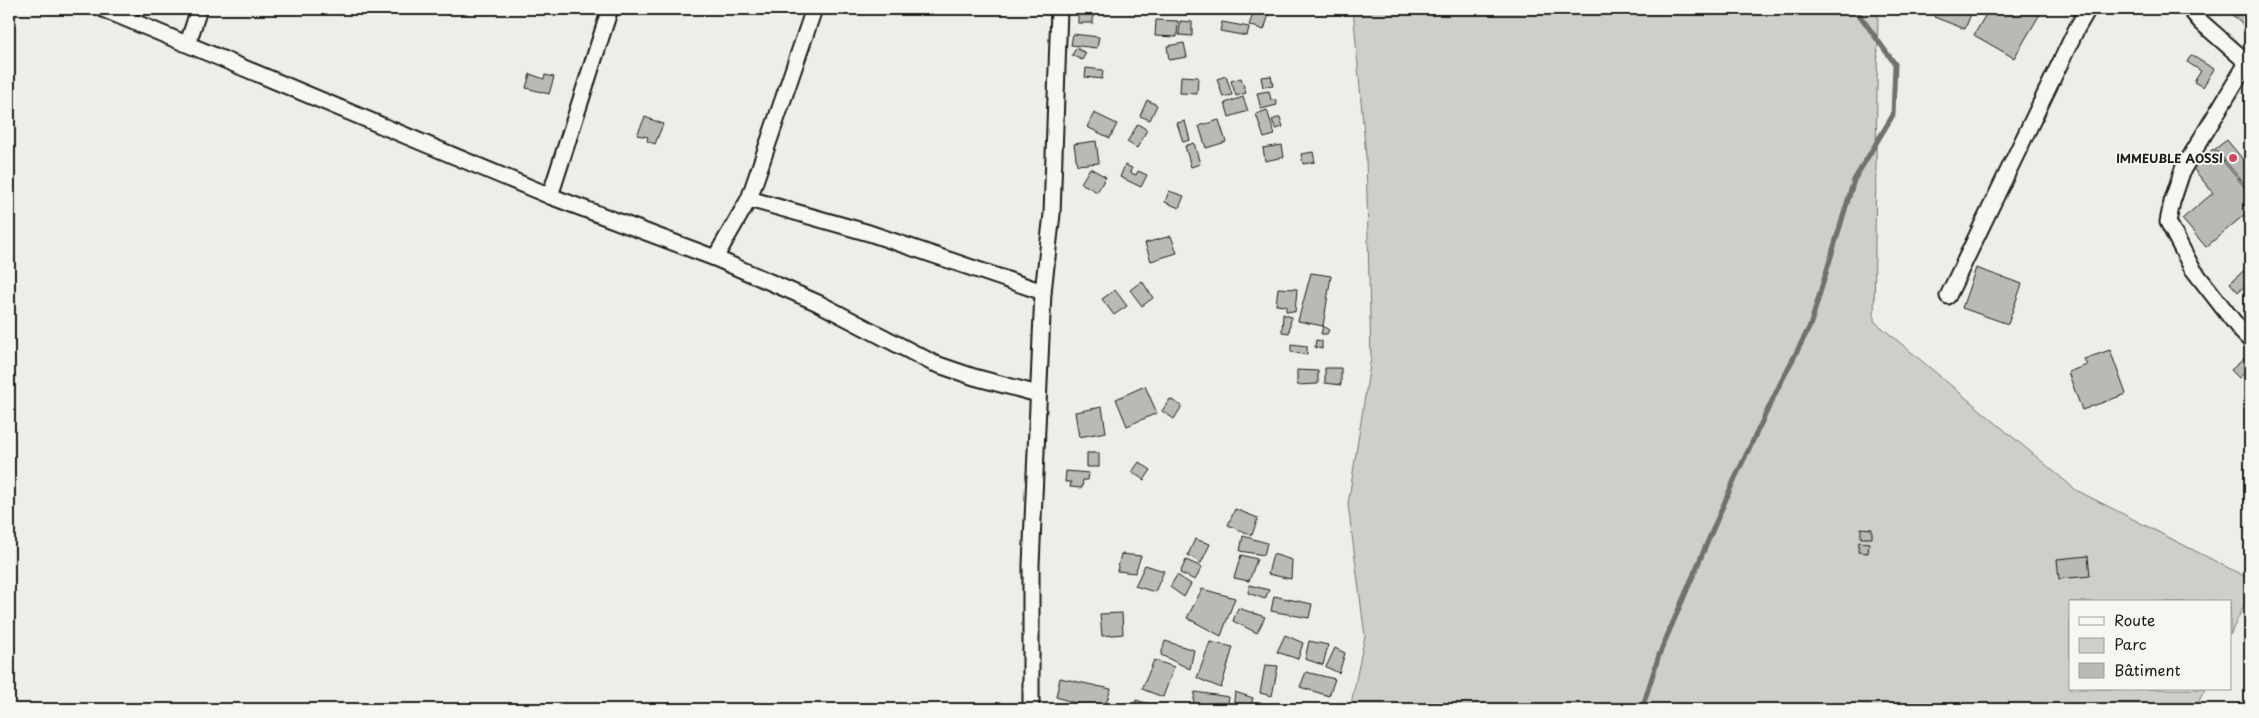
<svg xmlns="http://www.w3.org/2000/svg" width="2259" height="718" viewBox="0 0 2259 718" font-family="'Playpen Sans',sans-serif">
<rect width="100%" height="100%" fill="#edede9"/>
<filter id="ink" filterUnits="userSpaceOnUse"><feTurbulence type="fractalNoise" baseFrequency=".02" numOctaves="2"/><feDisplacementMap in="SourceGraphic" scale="10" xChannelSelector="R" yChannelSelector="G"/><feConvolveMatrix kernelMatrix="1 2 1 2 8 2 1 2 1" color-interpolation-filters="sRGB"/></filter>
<g filter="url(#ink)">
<path fill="#cececb" stroke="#757574" d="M1353 9H1878L1874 321 2076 490 2250 579V593L2230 635V602H2070V689H2205L2195 709H1350L1365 636 1348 504 1371 358 1366 157Z"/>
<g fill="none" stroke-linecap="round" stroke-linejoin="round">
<path stroke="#6f6f6d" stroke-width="5" d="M1642 709 1659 655 1735 478 1779 386 1810 326 1854 180 1893 115 1895 64 1855 9"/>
</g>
<g fill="#b9b9b6" stroke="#1c1c1c">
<path d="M1255 9 1269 14 1264 30 1249 25Z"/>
<path d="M1938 9H1973L1965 29 1934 17Z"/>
<path d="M1989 9H2043L2014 58 1974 35Z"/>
<path d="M2226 9H2250V27L2248 30Z"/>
<rect x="1078" y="14" width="15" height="9"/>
<path d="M1156 20 1178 21 1177 37 1155 36Z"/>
<path d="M1180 21 1192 22V36L1179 35Z"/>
<path d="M1222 22 1249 27 1247 36 1220 31Z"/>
<path d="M1073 34 1099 37 1097 48 1071 45Z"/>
<path d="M1184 43 1187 57 1169 60 1167 46Z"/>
<path d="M1076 48 1086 53 1082 60 1072 55Z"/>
<path d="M2191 55 2214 69 2203 87 2194 82 2201 71 2187 62Z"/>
<path d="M1086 68 1103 70 1102 79 1085 77Z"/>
<path d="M530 74 544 79 545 75 554 77 549 94 526 88Z"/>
<path d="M1181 76 1198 77 1197 94 1180 93Z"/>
<path d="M1226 76 1232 95 1223 97 1217 79Z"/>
<path d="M1271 76 1273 86 1263 87 1261 77Z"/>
<path d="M1241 78 1246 93 1236 96 1231 81Z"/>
<path d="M1269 91 1271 100H1276L1277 105 1261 109 1257 93Z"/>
<path d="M1243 97 1248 111 1229 117 1225 103Z"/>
<path d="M1147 100 1157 105 1150 120 1140 116Z"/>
<path d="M1267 110 1275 135 1264 138 1256 114Z"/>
<path d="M1094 113 1117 124 1110 138 1087 127Z"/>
<path d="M645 117 663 124 655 144 647 141 648 137 637 135Z"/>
<path d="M1280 117 1283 127 1276 129 1272 120Z"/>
<path d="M1219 120 1226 142 1206 148 1199 126Z"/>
<path d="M1185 121 1190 140 1183 142 1177 123Z"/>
<path d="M1138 124 1147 130 1137 148 1127 142Z"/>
<path d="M2227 140 2250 168V186L2249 184 2246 186 2215 149Z"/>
<path d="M1096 141 1099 163 1077 165 1074 144Z"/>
<path d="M1194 143 1200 164 1191 167 1185 146Z"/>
<path d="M1282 145 1284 157 1265 161 1263 148Z"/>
<path d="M2213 149 2247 190 2250 188V210L2206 247 2182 219 2213 193 2192 167Z"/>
<path d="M1313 152 1315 162 1303 164 1301 154Z"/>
<path d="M1125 165 1132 168 1130 172 1136 175 1138 171 1147 175 1141 187 1120 177Z"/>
<path d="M1090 168 1106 177 1097 192 1081 183Z"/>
<path d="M1169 191 1184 196 1179 208 1165 202Z"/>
<path d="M1171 236 1177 253 1151 261 1145 243Z"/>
<path d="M2250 265V281L2238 292 2230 283Z"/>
<path d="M1976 268 2022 284 2008 324 1962 308Z"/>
<path d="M1311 273 1331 276 1323 326 1298 321Z"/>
<path d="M1142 281 1153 298 1142 306 1130 290Z"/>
<path d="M1278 288 1297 289 1295 312 1286 311V306L1276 305Z"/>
<path d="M1115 290 1127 306 1114 315 1102 299Z"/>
<path d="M1283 314 1291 317 1289 333 1282 332Z"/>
<path d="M1323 326 1329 330 1327 334H1321Z"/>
<path d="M1316 340 1322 341V349L1315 347Z"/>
<path d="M1291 344 1307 346V355L1291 352Z"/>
<path d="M2110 350 2126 394 2082 410 2068 372 2087 365 2084 359Z"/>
<path d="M2245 358 2250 364V368L2239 378 2231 370Z"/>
<path d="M1325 368H1341V385L1325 383Z"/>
<path d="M1297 370 1318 371V384L1297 385Z"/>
<path d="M1145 386 1157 413 1127 426 1116 399Z"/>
<path d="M1170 399 1182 406 1174 419 1162 411Z"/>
<path d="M1102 407 1106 432 1079 437 1075 412Z"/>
<rect x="1087" y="453" width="12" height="14"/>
<path d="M1139 462 1151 470 1144 480 1132 472Z"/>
<path d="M1066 471 1089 473 1088 480H1083L1082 488 1070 487 1071 482H1065Z"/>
<path d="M1235 509 1258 518 1252 535 1228 525Z"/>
<path d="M1861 528 1872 529V538H1861Z"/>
<path d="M1243 536 1267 543 1264 555 1240 551Z"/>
<path d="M1195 539 1210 544 1201 563 1188 555Z"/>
<path d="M1859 542 1869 543 1868 553 1858 552Z"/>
<path d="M1121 554 1141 556 1135 573 1117 571Z"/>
<path d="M1273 554 1292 560 1291 579 1268 574Z"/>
<path d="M1241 555 1257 559 1249 581 1234 578Z"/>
<path d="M2088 556 2090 576 2059 579 2057 559Z"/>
<path d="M1186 560 1202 567 1195 580 1180 573Z"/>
<path d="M1145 565 1164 571 1155 592 1135 586Z"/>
<path d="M1177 575 1191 584 1184 597 1170 587Z"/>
<path d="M1249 585 1269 590 1265 599 1248 593Z"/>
<path d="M1202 589 1235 598 1221 636 1187 618Z"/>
<path d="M1274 596 1312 604 1309 618 1271 611Z"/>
<path d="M1238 608 1265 617 1257 633 1233 621Z"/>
<path d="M1122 613 1123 634 1102 636 1100 614Z"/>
<path d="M1285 635 1303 643 1298 659 1277 652Z"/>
<path d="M1165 641 1194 650 1190 669 1161 655Z"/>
<path d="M1309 641 1328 645 1323 665 1305 659Z"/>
<path d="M1210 642 1233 647 1221 688 1197 678Z"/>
<path d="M1335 648 1345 653 1339 673 1326 667Z"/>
<path d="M1154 660 1174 667 1163 697 1142 689Z"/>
<path d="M1265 665 1278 666 1272 696 1260 693Z"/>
<path d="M1306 672 1335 679 1329 696 1300 687Z"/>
<path d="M1060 678 1111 689 1104 709H1093L1056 697Z"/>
<path d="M1195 692 1229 697 1227 709H1214L1193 705Z"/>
<path d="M1235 692 1253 698 1250 709H1233Z"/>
<path d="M1136 700 1152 705 1151 709H1134Z"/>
<path d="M1302 703 1309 708 1308 709H1299Z"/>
</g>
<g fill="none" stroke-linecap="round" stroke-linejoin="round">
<g stroke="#1c1c1c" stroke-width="19">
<g id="street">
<path d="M103 9 550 196 715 258 818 303 933 363 974 377 1038 394"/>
<path d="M2190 9 2201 22 2250 65"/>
<path d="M188 43 199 9"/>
<path d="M2250 58 2183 169 2172 202 2168 222 2192 268 2241 331 2250 340"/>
<path d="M550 196 610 9"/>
<path d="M749 199 869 233 1043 292"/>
<path d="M715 258 749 199 814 9"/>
<path d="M1948 296 2077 28 2088 9"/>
<path d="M1031 709V565L1043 292 1052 214 1059 9"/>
</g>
</g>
<use href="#street" stroke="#f6f6f2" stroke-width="15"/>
</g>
</g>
<circle fill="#d1495b" stroke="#f6f6f2" stroke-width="2" cx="2233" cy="158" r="5"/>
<g text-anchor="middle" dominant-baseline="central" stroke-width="4" stroke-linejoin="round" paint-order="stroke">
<g font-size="12" font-weight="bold" fill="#1c1c1c" stroke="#f6f6f2" text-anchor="end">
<text x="2223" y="158">IMMEUBLE AOSSI</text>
</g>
</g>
<rect width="2259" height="718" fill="none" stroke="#f6f6f2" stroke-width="30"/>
<rect x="15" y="15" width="2229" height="688" fill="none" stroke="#1c1c1c" stroke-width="2" filter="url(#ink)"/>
<rect x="2069" y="600" width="162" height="90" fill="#f6f6f2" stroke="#9f9f9c"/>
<rect x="2079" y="617" width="25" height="8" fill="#f6f6f2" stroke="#9f9f9c"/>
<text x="2114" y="626" font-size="15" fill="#1c1c1c">Route</text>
<rect x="2079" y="638" width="25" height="15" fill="#cececb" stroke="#9f9f9c"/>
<text x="2114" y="650" font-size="15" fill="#1c1c1c">Parc</text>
<rect x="2079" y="663" width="25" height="15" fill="#b9b9b6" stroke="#9f9f9c"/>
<text x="2114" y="676" font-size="15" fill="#1c1c1c">Bâtiment</text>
</svg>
